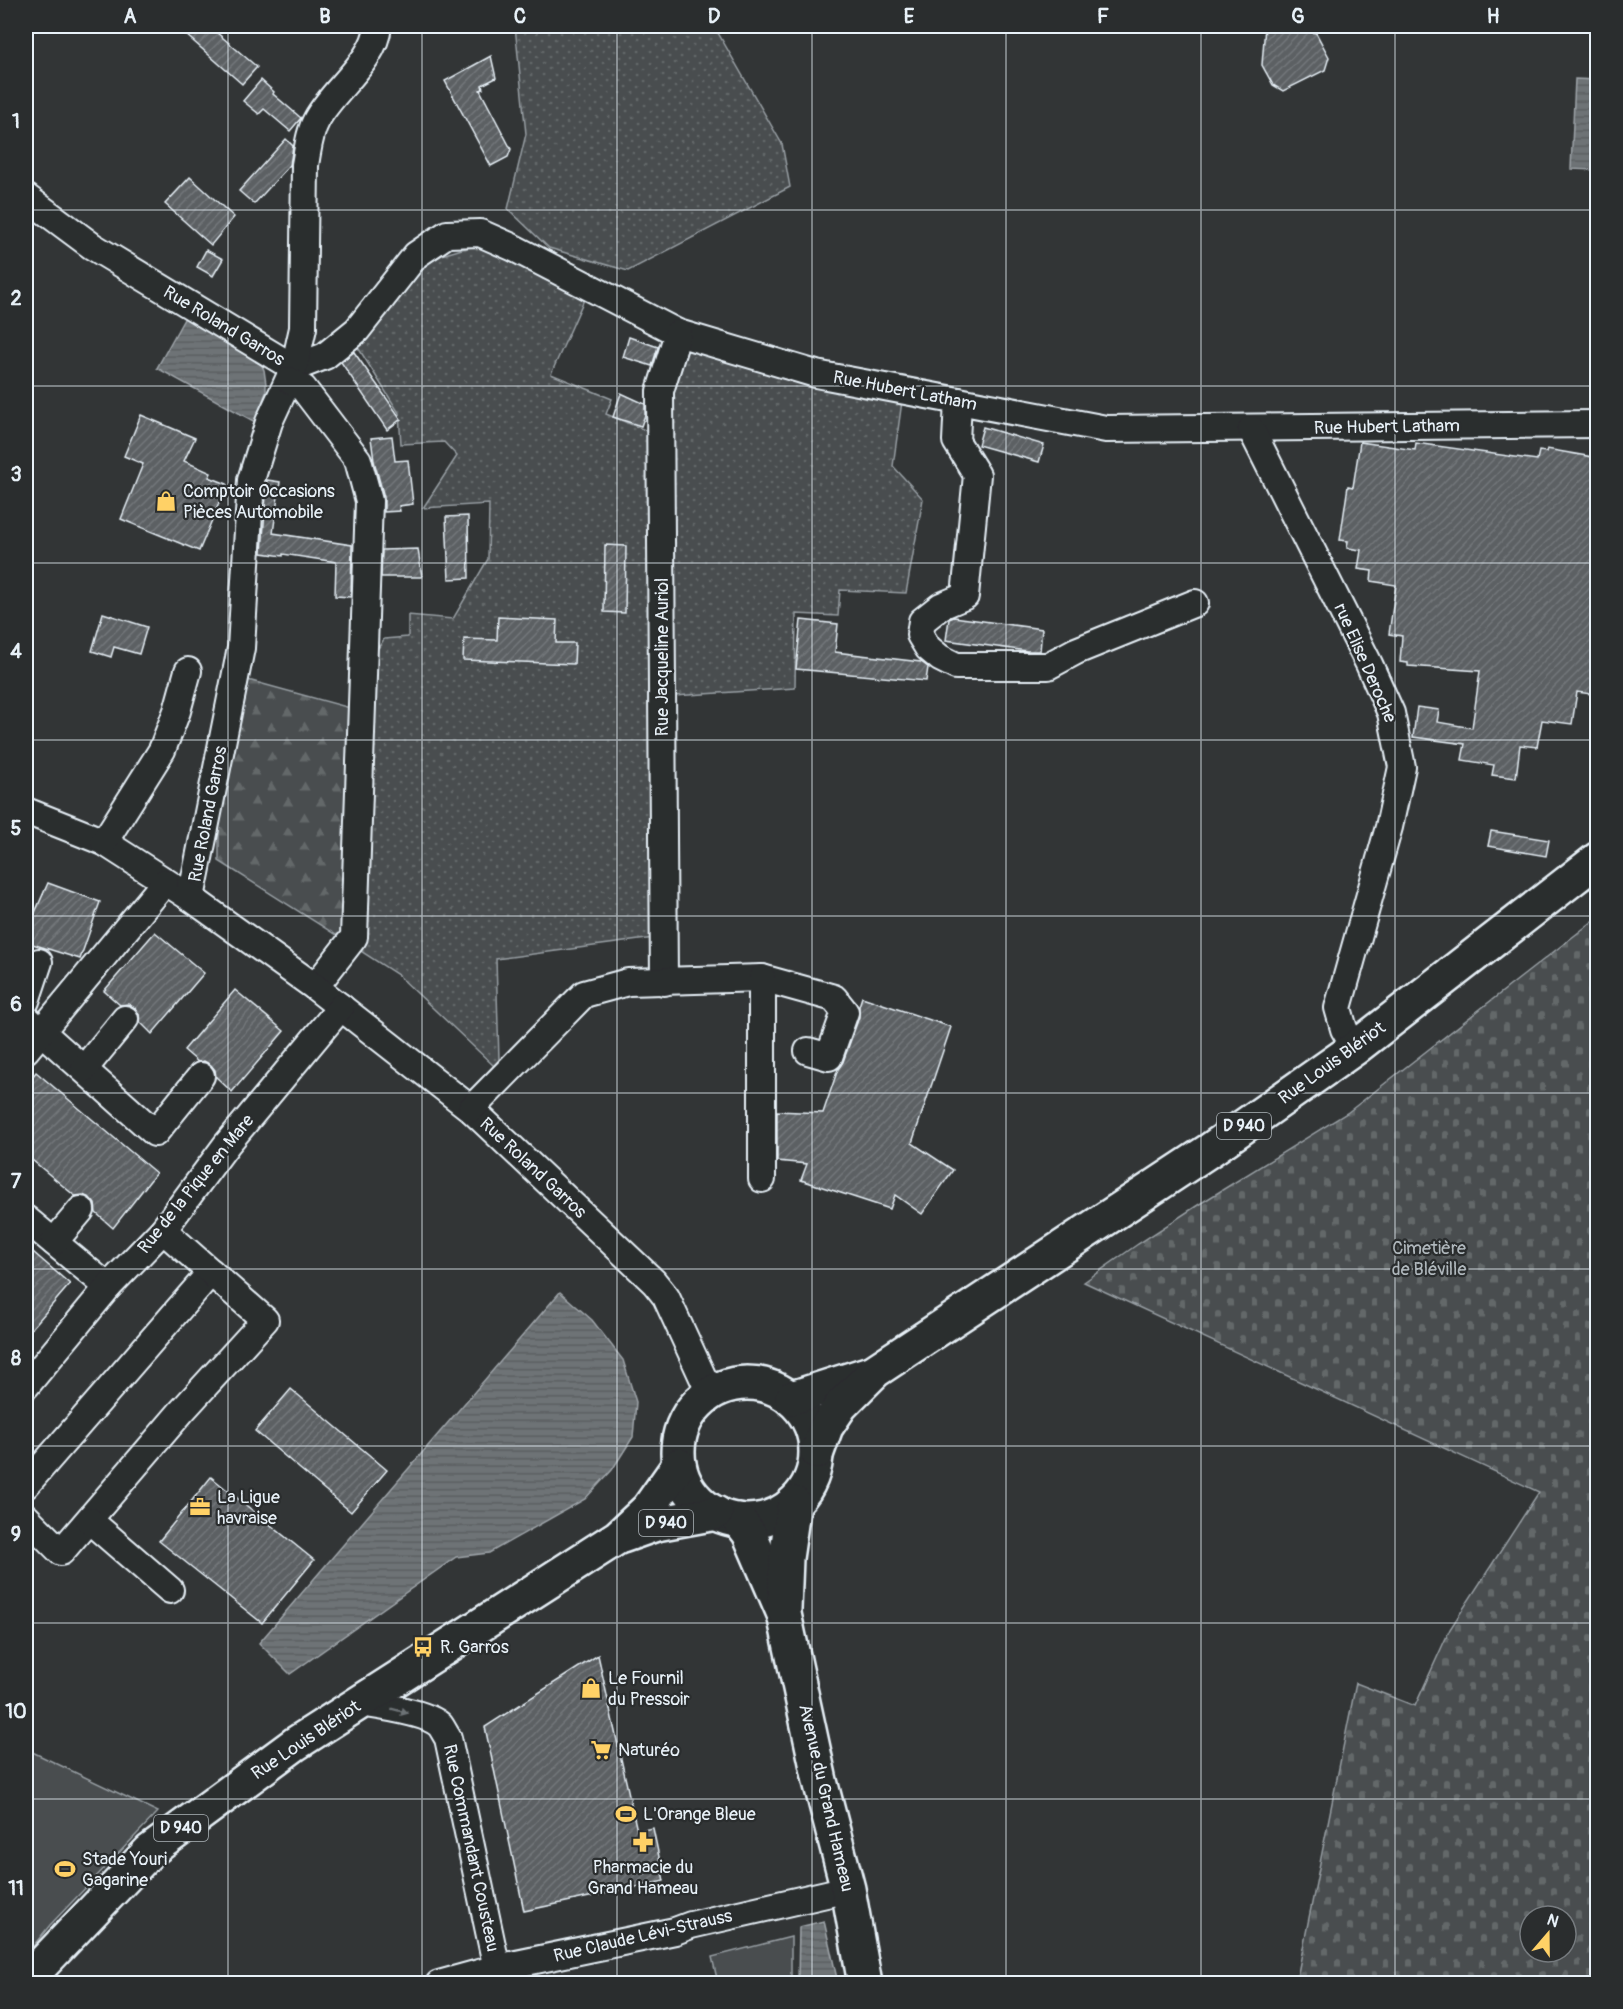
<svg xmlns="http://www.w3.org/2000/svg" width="1623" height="2009" viewBox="0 0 1623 2009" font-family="Pangolin,sans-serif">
<defs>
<pattern id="grass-dots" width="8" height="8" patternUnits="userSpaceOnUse" patternTransform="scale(1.5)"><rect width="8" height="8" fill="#494d4f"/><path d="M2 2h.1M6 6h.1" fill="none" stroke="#636769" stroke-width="1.8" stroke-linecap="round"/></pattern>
<pattern id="forest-firs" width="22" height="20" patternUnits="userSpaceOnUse" patternTransform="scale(1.5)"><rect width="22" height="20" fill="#494d4f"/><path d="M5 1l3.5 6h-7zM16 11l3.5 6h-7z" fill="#636769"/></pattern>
<pattern id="cemetery-stones" width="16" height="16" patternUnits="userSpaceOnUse" patternTransform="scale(1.5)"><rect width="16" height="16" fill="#494d4f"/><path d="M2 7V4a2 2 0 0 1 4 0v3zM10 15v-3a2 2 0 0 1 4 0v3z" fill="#636769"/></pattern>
<pattern id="water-rules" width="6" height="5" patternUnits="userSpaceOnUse" patternTransform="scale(1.5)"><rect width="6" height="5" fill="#6e7376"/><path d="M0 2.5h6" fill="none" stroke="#5a5e60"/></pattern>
<pattern id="building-hatch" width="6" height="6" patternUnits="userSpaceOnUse" patternTransform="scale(1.5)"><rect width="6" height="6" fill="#5c6063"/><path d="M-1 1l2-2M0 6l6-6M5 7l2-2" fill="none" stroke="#73777a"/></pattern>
</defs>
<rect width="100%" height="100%" fill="#323536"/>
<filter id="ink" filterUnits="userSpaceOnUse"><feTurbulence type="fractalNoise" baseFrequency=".0167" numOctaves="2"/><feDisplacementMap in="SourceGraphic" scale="12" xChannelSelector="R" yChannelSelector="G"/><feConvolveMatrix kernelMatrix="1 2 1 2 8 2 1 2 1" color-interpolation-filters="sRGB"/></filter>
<g filter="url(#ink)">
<g fill="url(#grass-dots)" stroke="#989fa4" stroke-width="1.5">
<path d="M515 26H714L782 144 790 187 628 271 549 248 508 209 526 134Z"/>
<path d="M482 243 586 295 551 374 612 399 606 414 645 430 666 433 684 345 902 401 893 466 923 499 906 593 840 590 838 616 796 614 795 688 674 696 654 938 496 959 499 1060 494 1066 398 975 339 937 344 924 372 658 384 639 408 637V615L453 619 488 559 489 504 423 508 457 456 444 442 401 444 399 413 354 341 417 270 442 255Z"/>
</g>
<path fill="url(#forest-firs)" stroke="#989fa4" stroke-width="1.5" d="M248 680 354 709 344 924 339 937 219 861V826Z"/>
<path fill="url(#cemetery-stones)" stroke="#989fa4" stroke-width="1.5" fill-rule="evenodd" d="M1597 918V1983H1296L1356 1683 1415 1706 1450 1629 1539 1492 1084 1282 1138 1244 1198 1205 1347 1113ZM1530 1916H1566V1952H1530Z"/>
<g fill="#494d4f" stroke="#989fa4" stroke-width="1.5">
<path d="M26 1749 158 1812 50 1925 26 1955Z"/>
<path d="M791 1937V1983H718L712 1957Z"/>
</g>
<g fill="url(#water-rules)" stroke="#9fa5aa" stroke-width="1.5">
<path d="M1575 79 1597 80V170L1571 169Z"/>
<path d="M189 310 257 356 264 370 266 384V392L255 422 157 368Z"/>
<path d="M560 1292 592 1320 623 1360 636 1402 633 1437 612 1470 585 1499 489 1553 456 1557 290 1674 259 1643Z"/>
<path d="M824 1921 838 1983H798L799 1927Z"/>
</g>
<g fill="url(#building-hatch)" stroke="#e8f1f8" stroke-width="1.5">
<path d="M176 26H209L257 67 242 84Z"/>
<path d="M1265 26H1283L1316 33 1329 57 1325 70 1283 91 1273 85 1262 65Z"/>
<path d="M491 56 496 78 482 85 483 89 480 90 511 149 508 157 491 166 445 81Z"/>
<path d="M261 80 274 92 273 94 301 118 290 131 264 109 259 114 243 101Z"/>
<path d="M286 139 293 146 290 165 254 204 239 191Z"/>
<path d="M190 177 234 217 211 245 165 204Z"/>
<path d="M206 250 223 259 213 276 197 267Z"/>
<path d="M629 337 658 347 652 366 623 357Z"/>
<path d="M354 352 401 419 387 430 341 362Z"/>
<path d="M621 393 645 404V415L641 426 613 417Z"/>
<path d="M141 415 195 438 184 461 211 473 209 477 227 484 199 551 121 519 143 464 124 456Z"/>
<path d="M983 427 1044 445 1039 462 978 445Z"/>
<path d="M392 436 395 461 408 460 413 504 399 506 400 511 384 512V497L374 461 371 438Z"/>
<path d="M1360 442 1415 450 1416 443 1537 460 1539 451 1546 452 1547 449 1598 458V695L1577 692 1572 724 1542 720 1537 747 1520 745 1516 778 1492 775 1494 765 1462 760 1465 744 1413 737 1417 707 1439 710 1437 722 1472 728 1480 671 1408 666V663L1400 662 1402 636 1389 634 1396 585 1371 581 1372 571 1358 569 1361 550 1347 548 1348 541 1340 540 1348 486 1353 487Z"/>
<path d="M267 480 280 482 273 533 352 545 351 597 335 596 336 562 283 554V556L262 553Z"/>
<path d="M468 516 469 578 449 579 446 517Z"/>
<path d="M605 545 626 546 625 613 604 612Z"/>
<path d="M418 549 422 577H381L382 550Z"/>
<path d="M103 613 147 627 139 654 114 647 111 657 92 651Z"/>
<path d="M498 617 557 620 556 643H575L574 664 463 660 464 639 497 640Z"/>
<path d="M954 617 1042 629 1040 651H1027L946 640 949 619Z"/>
<path d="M801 620 838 624 835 652 921 662 928 667 926 681 796 669Z"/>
<path d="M1491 831 1549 840 1546 856 1488 846Z"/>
<path d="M48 883 100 902 80 959 26 942V933Z"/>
<path d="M155 932 204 973 152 1034 140 1022 139 1014 135 1008 128 1004 120 1005 104 991Z"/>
<path d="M235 990 284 1031 232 1092 216 1077 215 1070 211 1065 204 1061 198 1062 184 1050Z"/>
<path d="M862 997 951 1027 912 1143 953 1170 922 1214 895 1195 890 1209 801 1180 807 1164 777 1161V1111L823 1113 838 1069 843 1062 859 1017V1006Z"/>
<path d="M36 1072 156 1173 113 1228 96 1213 95 1204 90 1198 83 1195 75 1196 26 1155V1085Z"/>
<path d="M26 1246 70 1284 26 1335Z"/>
<path d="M291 1389 387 1470 351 1512 255 1431Z"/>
<path d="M211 1477 314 1560 262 1623 159 1541Z"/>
<path d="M598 1655 637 1831 653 1828 664 1881 524 1911 485 1727Z"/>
</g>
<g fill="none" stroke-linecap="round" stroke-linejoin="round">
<g stroke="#e8f1f8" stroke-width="30">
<g id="minor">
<path d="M26 197 92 246 294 368 269 422 251 480 241 648 191 898"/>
<path d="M294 368 325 356 357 330 416 255 447 234 480 233 512 247 678 333 816 374 1106 429 1598 424"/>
<path d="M294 368 303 328 305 165C308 149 309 133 317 119 334 88 375 61 378 26"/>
<path d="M289 380 303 388 358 460 369 501 354 937 315 987"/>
<path d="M958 401 956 441 977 475 965 596 941 606 922 621 920 635 928 648 940 658 956 666H1048L1076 651 1195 603"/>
<path d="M1251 429 1369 664 1391 713 1402 767 1389 827 1338 1008 1344 1029 1355 1048"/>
<path d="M26 811 104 842 191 898 315 987 471 1109 654 1282 666 1297 710 1393"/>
<path d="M104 842 162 750 177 711 188 671"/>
<path d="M664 982 660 391 678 333"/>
<path d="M26 1001 39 962"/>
<path d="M26 1018 155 1133 201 1076"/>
<path d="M26 1050 165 882"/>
<path d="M84 1069 125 1019"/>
<path d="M471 1109 584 994 628 982 762 978 834 998 845 1012 829 1057 808 1051"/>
<path d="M762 1179V978"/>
<path d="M26 1219 108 1287"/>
<path d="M54 1242 81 1210"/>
<path d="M26 1386 108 1287 163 1230 227 1144 341 1007"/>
<path d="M26 1485 211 1272"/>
<path d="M26 1517 61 1552 181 1412 265 1320 163 1230"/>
<path d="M89 1520 170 1590"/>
<path d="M360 1703C379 1706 426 1712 440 1725 443 1729 445 1734 448 1738L500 1983"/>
<path d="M439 1984 497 1968 675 1931 691 1925 848 1889"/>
</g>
</g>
<g stroke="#e8f1f8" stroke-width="38">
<g id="major">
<circle cx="747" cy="1452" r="69"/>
<path d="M792 1398 867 1374"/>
<path d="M817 1452 826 1427 841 1405 875 1371 1210 1150 1355 1048 1598 859"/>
<path d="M739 1520 749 1533 784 1614 820 1781 848 1889 865 1984"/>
<path d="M622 1536 656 1524 716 1513"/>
<path d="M784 1609 786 1558 794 1503"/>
<path d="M26 1981 150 1851 295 1744 618 1537 648 1509 679 1465"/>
</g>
</g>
<use href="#minor" stroke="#2a2d2e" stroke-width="26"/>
<use href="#major" stroke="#2a2d2e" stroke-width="33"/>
</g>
<defs><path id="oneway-solid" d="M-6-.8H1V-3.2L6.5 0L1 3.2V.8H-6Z" transform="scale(1.5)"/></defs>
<use fill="#6c7275" href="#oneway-solid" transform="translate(400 1711) rotate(15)"/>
</g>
<path fill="none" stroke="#e8f1f8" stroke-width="1.5" stroke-opacity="0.55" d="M228 26V1984M422 26V1984M617 26V1984M812 26V1984M1006 26V1984M1201 26V1984M1395 26V1984M26 210H1598M26 386H1598M26 563H1598M26 740H1598M26 916H1598M26 1093H1598M26 1269H1598M26 1446H1598M26 1623H1598M26 1799H1598"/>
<defs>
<g id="shop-bare" transform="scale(1.62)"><path d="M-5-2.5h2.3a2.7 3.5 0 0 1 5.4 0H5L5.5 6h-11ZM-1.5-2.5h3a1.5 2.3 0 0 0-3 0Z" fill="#ffd166" stroke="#2a2d2e" stroke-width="2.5" paint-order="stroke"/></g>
<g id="office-bare" transform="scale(1.62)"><path d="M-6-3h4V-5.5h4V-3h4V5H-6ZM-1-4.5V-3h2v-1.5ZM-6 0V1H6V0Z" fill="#ffd166" stroke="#2a2d2e" stroke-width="2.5" paint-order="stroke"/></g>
<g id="bus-bare" transform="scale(1.62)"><path d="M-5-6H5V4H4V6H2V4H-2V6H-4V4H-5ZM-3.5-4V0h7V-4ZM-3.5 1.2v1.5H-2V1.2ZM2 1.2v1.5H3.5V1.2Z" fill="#ffd166" stroke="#2a2d2e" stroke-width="2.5" paint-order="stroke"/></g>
<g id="supermarket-bare" transform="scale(1.62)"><path d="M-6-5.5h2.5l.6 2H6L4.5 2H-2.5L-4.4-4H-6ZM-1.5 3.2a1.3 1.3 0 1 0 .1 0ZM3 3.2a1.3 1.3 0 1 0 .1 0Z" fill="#ffd166" stroke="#2a2d2e" stroke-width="2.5" paint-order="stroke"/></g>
<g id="stadium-bare" transform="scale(1.62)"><path d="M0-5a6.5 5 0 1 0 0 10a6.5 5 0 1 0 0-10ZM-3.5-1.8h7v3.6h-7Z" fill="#ffd166" stroke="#2a2d2e" stroke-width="2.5" paint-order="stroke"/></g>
<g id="pharmacy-bare" transform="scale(1.62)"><path d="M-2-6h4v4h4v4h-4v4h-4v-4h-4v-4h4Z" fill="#ffd166" stroke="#2a2d2e" stroke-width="2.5" paint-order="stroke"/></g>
</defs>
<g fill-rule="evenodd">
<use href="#shop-bare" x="166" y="501"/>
<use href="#office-bare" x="200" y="1507"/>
<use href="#bus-bare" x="423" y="1647"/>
<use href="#shop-bare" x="591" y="1688"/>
<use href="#supermarket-bare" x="601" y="1750"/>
<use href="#stadium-bare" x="626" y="1814"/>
<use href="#pharmacy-bare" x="643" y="1842"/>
<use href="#stadium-bare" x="65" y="1869"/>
</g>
<g text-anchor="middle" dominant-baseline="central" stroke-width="4.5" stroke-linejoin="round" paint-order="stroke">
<g fill="#2a2d2e" stroke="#afb6bb" stroke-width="1.5">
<rect x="1217" y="1113" width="54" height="26" rx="4.5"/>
<rect x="639" y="1510" width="54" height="26" rx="4.5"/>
<rect x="154" y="1815" width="54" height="26" rx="4.5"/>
</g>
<g font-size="16" font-weight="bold" fill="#e8f1f8">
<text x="1244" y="1126">D 940</text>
<text x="666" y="1523">D 940</text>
<text x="181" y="1828">D 940</text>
</g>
<g font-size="18" fill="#e8f1f8" stroke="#2a2d2e">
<text transform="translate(224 326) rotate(31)">Rue Roland Garros</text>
<text transform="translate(905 391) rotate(11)">Rue Hubert Latham</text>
<text transform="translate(1387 427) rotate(-1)">Rue Hubert Latham</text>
<text transform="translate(662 657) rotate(-90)">Rue Jacqueline Auriol</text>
<text transform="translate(1365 663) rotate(66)">rue Elise Deroche</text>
<text transform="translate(208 814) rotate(-79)">Rue Roland Garros</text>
<text transform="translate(1332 1063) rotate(-36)">Rue Louis Blériot</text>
<text transform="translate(533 1168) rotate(43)">Rue Roland Garros</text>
<text transform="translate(196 1184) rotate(-51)">Rue de la Pique en Mare</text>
<text transform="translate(306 1740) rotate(-34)">Rue Louis Blériot</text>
<text transform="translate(826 1798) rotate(77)">Avenue du Grand Hameau</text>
<text transform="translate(471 1848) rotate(78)">Rue Commandant Cousteau</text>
<text transform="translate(643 1936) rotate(-13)">Rue Claude Lévi-Strauss</text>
</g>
<g font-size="18" fill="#e8f1f8" stroke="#2a2d2e" text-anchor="start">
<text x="183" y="491">Comptoir Occasions<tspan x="183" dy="21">Pièces Automobile</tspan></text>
<text x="217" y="1497">La Ligue<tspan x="217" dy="21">havraise</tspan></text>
<text x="440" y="1647">R. Garros</text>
<text x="608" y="1678">Le Fournil<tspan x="608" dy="21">du Pressoir</tspan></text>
<text x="618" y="1750">Naturéo</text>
<text x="643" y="1814">L'Orange Bleue</text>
<text x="82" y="1859">Stade Youri<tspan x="82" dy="21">Gagarine</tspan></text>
<text x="643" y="1867" text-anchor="middle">Pharmacie du<tspan x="643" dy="21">Grand Hameau</tspan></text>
</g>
<g font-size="18" fill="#b0b8bd" stroke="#2a2d2e">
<text x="1429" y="1248">Cimetière<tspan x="1429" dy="21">de Bléville</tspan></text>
</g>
</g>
<rect width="1623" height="2009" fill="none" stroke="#2a2d2e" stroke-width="66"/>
<g transform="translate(1548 1934) rotate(20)"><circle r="28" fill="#2a2d2e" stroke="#767b7f" stroke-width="1.5"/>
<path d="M0-4.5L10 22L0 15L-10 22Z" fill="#ffd166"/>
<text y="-9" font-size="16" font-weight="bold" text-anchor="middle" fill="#e8f1f8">N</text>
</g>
<rect x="33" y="33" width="1557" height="1943" fill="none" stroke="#e8f1f8" stroke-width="2"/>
<g font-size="20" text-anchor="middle" font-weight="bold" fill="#e8f1f8">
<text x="130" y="23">A</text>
<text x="325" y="23">B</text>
<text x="520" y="23">C</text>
<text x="714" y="23">D</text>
<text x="909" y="23">E</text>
<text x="1103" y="23">F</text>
<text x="1298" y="23">G</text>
<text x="1493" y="23">H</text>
<text x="16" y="128">1</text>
<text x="16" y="305">2</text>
<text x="16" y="481">3</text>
<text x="16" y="658">4</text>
<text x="16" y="835">5</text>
<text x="16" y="1011">6</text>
<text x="16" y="1188">7</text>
<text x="16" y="1365">8</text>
<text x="16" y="1541">9</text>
<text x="16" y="1718">10</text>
<text x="16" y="1895">11</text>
</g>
</svg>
